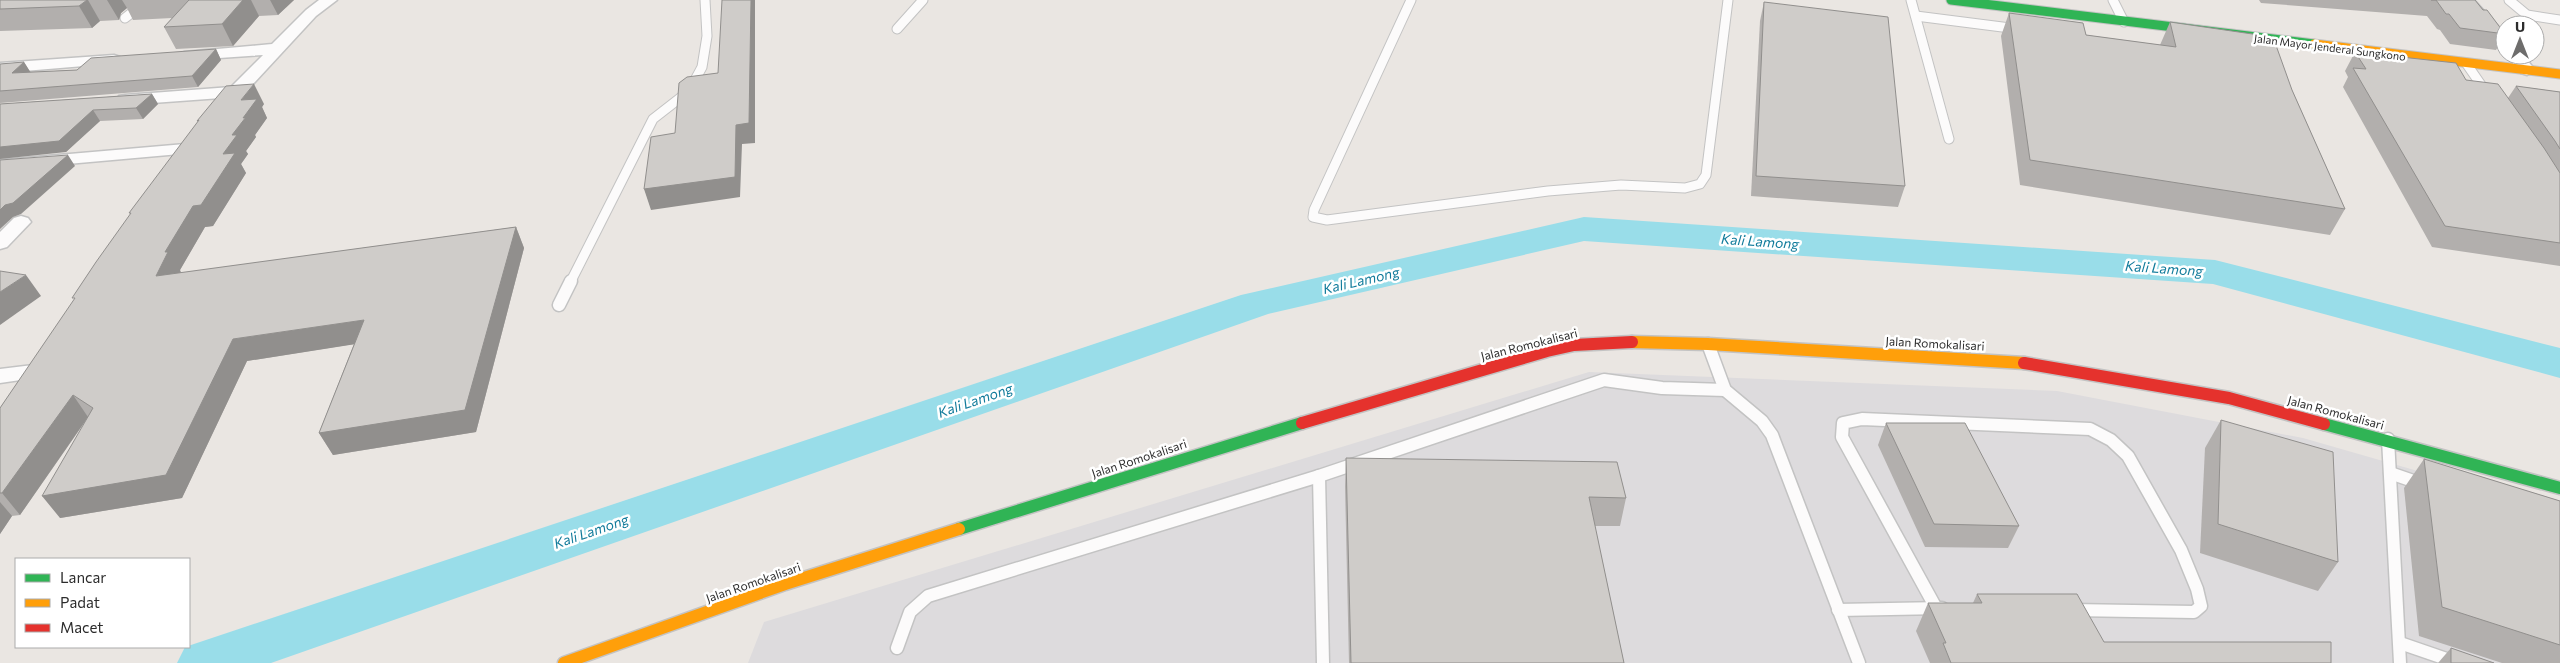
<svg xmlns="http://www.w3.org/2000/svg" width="2560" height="663" viewBox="0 0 2560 663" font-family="Commissioner,sans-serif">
<rect width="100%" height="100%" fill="#eae6e2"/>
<path fill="#dddbdd" d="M1589 372 2057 391 2303 438 2560 512V663H748L764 622Z"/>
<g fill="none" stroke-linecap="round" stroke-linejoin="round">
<path fill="#99dde9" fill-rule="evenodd" d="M1584 217 2215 260 2560 348V378L2213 284 1584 241 1268 314 271 663H177L185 647 1241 295Z"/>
<g stroke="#c3c3c3" stroke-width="11">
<g id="lane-far1">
<path d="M1411 0 1314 210 1313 217 1327 220 1548 191 1621 185 1685 188 1700 184 1706 175 1728 0"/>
<path d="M1911 0 1949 139"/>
<path d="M2113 0 2124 22"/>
<path d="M2509 0 2527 15 2560 20"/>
<path d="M1916 16 2018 29"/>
<path d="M125 18 148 0"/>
<path d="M897 29 923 0"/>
<path d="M2466 63 2486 92"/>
<path d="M570 283 653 119 689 91 702 67 707 36 705 0"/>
</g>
</g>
<g stroke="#c3c3c3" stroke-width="15">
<g id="lane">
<path d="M559 305 571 281"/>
<path d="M1708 344 1725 390 1762 421 1772 435 1859 663"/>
<path d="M2388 439 2400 663"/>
<path d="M2390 473 2422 484"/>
<path d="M1936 608 1842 437 1843 423 1862 419 2090 429 2111 440 2128 456 2181 550 2197 589 2201 606 2194 612 2072 610"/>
<path d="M1838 610 1942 608"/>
<path d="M2400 643 2458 663"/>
<path d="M897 648 910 612 928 596 1319 476"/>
<path d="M1323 663 1319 476 1604 380 1662 388 1725 390"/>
</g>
</g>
<g stroke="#c3c3c3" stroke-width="3">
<g id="street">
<path d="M319 0H337L316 16 229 110H217L214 106 221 98 125 105 119 104 117 100 119 96 125 95 231 87 263 55 190 60 182 55 184 52 272 44 306 10Z"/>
<path d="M2458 0H2474L2505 34V49L2499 47Z"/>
<path d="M114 55 120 57 122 60 120 63 0 73V63Z"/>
<path d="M2506 55H2523L2535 70 2527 75 2521 73Z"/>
<path d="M185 144 191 145 194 149 191 153 0 170V160Z"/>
<path d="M21 216 28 218 31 222 7 247 0 249V232L14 218Z"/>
<path d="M33 365 41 367 44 372 41 377 0 383V369Z"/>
</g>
</g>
<g stroke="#c3c3c3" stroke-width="11">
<path id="fast-far1" d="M1951 0 2314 44"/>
</g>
<g stroke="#c3c3c3" stroke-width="15">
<g id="fast">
<path d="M2324 424 2560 488"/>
<path d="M959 529 1302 423"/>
</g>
</g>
<g stroke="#c3c3c3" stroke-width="11">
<path id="slow-far1" d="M2314 44 2560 74"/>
</g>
<g stroke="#c3c3c3" stroke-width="15">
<g id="slow">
<path d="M1632 342 1708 344 2024 363"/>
<path d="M564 663 785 584 959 529"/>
</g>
</g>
<g stroke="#c3c3c3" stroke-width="15">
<g id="jam">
<path d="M2024 363 2229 398 2324 424"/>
<path d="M1302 423 1547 351 1574 345 1632 342"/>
</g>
</g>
<use href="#lane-far1" stroke="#fcfbfb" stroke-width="9"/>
<use href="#lane" stroke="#fcfbfb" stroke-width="12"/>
<use href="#street" fill="#fcfbfb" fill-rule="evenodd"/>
<use href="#fast-far1" stroke="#30b455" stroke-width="9"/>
<use href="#fast" stroke="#30b455" stroke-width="12"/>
<use href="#slow-far1" stroke="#ff9f0a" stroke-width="9"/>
<use href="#slow" stroke="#ff9f0a" stroke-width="12"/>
<use href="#jam" stroke="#e5322d" stroke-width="12"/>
</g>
<g fill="#b2afad">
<path d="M0 0H294L278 15 259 16 233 46 176 49 164 27 172 18 133 20 127 8 121 13 119 20 100 21 92 28 0 31Z"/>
<path d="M2259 0H2475L2505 33V35L2496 50 2450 44 2440 30 2437 29 2427 16 2261 3Z"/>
<path d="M1764 2 1905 186 1898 207 1751 196 1760 21Z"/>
<path d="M2009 13 2086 35 2160 45 2170 22 2292 90 2345 209 2330 235 2020 185 2001 36Z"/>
<path d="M216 49 221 60 198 87 0 103V64L24 62 30 72 77 70Z"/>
<path d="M2355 52 2466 80 2508 98 2516 86 2560 92V266L2432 247 2343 87 2348 77 2345 71Z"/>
<path d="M152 94 158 104 143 119 100 121 66 152 0 104Z"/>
<path d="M264 104 262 107 267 118 255 135 256 137 246 151 248 154 241 164 246 173 213 226 205 227 180 270 181 273 516 227 524 248 476 432 333 455 319 433 354 344 247 361 182 498 60 518 87 419 20 515 12 516 0 534V408L198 122 197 121Z"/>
<path d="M2221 420 2338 562 2318 591 2200 553 2205 448Z"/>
<path d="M1886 423 2019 526 2008 548 1925 547 1878 445Z"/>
<path d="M1346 458 1626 498 1620 526H1595L1624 663H1349L1345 486Z"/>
<path d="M2424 459 2560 501V663H2502L2419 636 2404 488Z"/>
<path d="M1977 594 2104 642 2331 663H1930L1916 631 1928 603H1973Z"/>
<path d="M2451 648 2494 663H2438Z"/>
</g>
<g fill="#918f8d">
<path d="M87 0H88L100 21 92 28 79 6Z"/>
<path d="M107 0H122L127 8 121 13 119 20Z"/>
<path d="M243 0H251L259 16 233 46 222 24Z"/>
<path d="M270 0H294L278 15Z"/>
<path d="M751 0H755V143L742 144 740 197 651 210 644 189 736 125Z"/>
<path d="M216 49 221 60 198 87 192 76Z"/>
<path d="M24 62 31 73H12Z"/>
<path d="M254 84 264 104 262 107 267 118 255 135 256 137 246 151 248 154 241 164 246 173 213 226 205 227 180 270 181 273 156 276 165 252 223 154 232 135 241 100Z"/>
<path d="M152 94 158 104 143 119 136 108Z"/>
<path d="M93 110 100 121 66 152 0 159V147Z"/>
<path d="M68 155 75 166 21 214 13 217 0 229V210L5 205Z"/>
<path d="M516 227 524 248 476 432 333 455 319 433Z"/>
<path d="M26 275 41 296 0 325V292Z"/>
<path d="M364 320 375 341 247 361 182 498 60 518 42 496 233 339Z"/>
<path d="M73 395 88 417 20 515 2 493Z"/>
<path d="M0 502 12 516 0 534Z"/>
</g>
<g fill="#cfccc9" stroke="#918f8d">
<path d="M0 0H87L79 6 0 9Z"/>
<path d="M189 0H243L222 24 164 27Z"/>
<path d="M722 0H751L749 123 736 125 735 177 644 189 651 137 675 133 679 83 687 77 718 73Z"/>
<path d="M2431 0H2475L2483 10H2487L2505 34 2460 28 2449 14H2446L2436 0Z"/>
<path d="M1764 2 1888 17 1905 186 1756 176Z"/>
<path d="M2009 13 2083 23 2086 35 2176 47 2170 22 2273 37 2292 90 2345 209 2030 160Z"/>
<path d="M216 49 192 76 0 91V64L24 62 12 73 77 70 91 58Z"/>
<path d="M2355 52 2456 63 2466 80 2498 84 2544 148 2560 173V243L2445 226 2353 68 2366 69Z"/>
<path d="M254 84 241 100 257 99 243 118 246 117 232 135H237L223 154 235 153 201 205 193 206 165 252H168L156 276 516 227 465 410 319 433 364 320 233 339 166 475 42 496 93 408 73 395 2 493H0V408L75 298H72L96 262 131 213H129L199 120 197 121 226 86Z"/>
<path d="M2516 86 2560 92V149L2555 141Z"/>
<path d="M152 94 136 108 93 110 59 141 0 147V104Z"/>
<path d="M68 155 13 203 5 205 0 210V160Z"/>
<path d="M0 271 26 275 0 292Z"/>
<path d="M2221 420 2333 452 2338 562 2218 524Z"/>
<path d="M1886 423H1965L2019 526 1934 524Z"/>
<path d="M1346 458 1617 462 1626 498 1589 497 1624 663H1351Z"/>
<path d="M2424 459 2560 501V645L2442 607Z"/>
<path d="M1977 594H2077L2104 642H2331V663H1951L1943 643H1946L1928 603H1982Z"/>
<path d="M2451 648 2494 663H2451Z"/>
</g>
<g text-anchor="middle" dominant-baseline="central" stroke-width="5" stroke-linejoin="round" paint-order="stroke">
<g font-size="11" fill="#2c2c2c" stroke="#fff">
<text transform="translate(2330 47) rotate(7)">Jalan Mayor Jenderal Sungkono</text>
</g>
<g font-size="12" fill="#2c2c2c" stroke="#fff">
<text transform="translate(1935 343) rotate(3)">Jalan Romokalisari</text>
<text transform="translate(1529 344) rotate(-14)">Jalan Romokalisari</text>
<text transform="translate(2336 412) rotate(15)">Jalan Romokalisari</text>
<text transform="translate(1139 458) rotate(-18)">Jalan Romokalisari</text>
<text transform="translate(753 582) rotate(-19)">Jalan Romokalisari</text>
</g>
<g font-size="14" font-style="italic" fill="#117b9b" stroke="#fff">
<text transform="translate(1760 241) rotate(4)">Kali Lamong</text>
<text transform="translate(2164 268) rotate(4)">Kali Lamong</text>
<text transform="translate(1361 280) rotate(-13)">Kali Lamong</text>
<text transform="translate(975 400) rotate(-19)">Kali Lamong</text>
<text transform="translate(591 531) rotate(-19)">Kali Lamong</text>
</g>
</g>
<rect x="15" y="558" width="175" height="90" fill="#ffffff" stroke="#ababab"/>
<rect x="25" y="574" width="25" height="8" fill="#30b455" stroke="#ababab"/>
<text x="60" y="583" font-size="15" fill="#2c2c2c">Lancar</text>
<rect x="25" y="599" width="25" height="8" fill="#ff9f0a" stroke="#ababab"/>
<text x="60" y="608" font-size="15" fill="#2c2c2c">Padat</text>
<rect x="25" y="624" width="25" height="8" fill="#e5322d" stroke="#ababab"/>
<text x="60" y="633" font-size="15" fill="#2c2c2c">Macet</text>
<g transform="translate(2520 40)"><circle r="24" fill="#ffffff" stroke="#ababab"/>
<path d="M0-4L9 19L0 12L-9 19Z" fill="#6e6d6c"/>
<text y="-8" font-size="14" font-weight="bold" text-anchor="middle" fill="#2c2c2c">U</text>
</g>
</svg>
